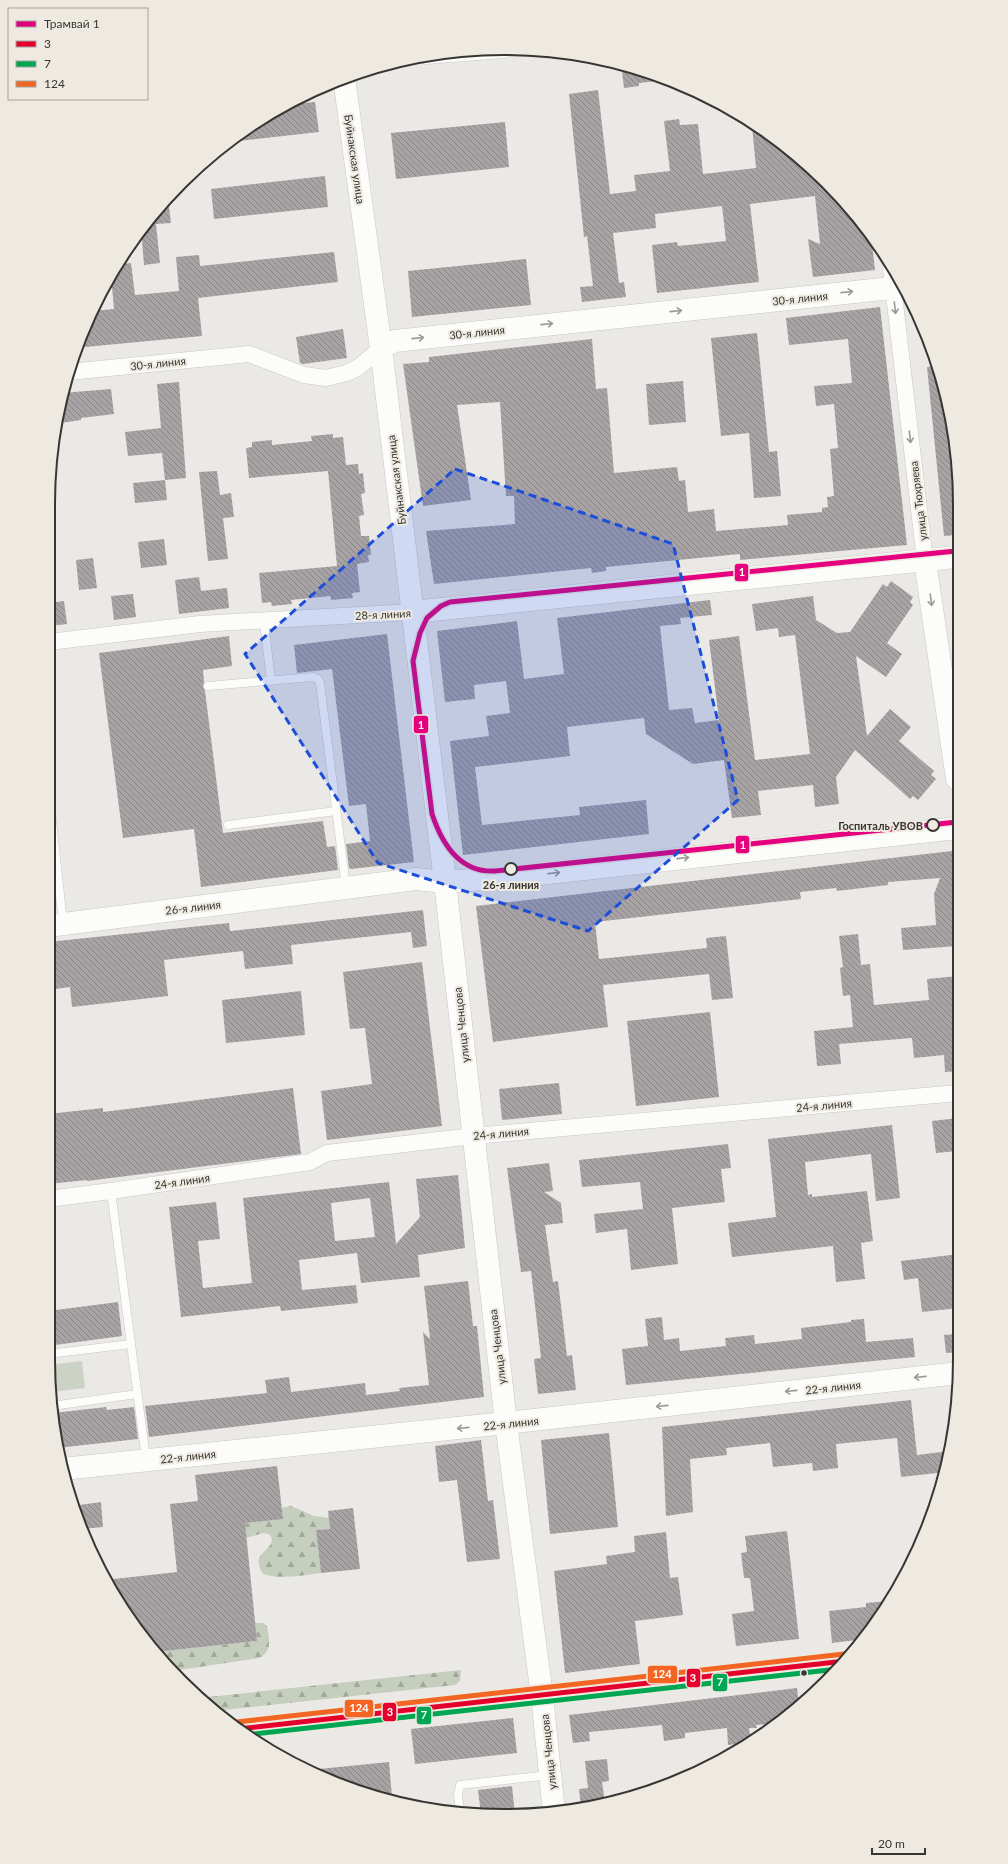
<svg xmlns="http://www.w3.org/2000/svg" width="1008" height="1864" viewBox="0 0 1008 1864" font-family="Lato,sans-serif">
<defs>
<pattern id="forest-firs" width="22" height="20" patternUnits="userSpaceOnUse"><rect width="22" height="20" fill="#c6cebd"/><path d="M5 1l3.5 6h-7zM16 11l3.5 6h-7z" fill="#a2a89a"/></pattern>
<pattern id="building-back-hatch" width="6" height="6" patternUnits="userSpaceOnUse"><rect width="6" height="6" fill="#a8a3a5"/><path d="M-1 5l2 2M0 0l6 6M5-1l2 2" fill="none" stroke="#8a8687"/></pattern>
</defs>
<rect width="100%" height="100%" fill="#ebe9e5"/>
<g fill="url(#forest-firs)">
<path d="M291 1506 314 1516 329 1518 330 1529 316 1530 321 1573C302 1575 282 1580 263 1574 253 1556 262 1556 271 1544L272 1539 269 1534 263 1533 246 1538 245 1523 283 1518 282 1508Z"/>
<path d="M255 1623H263L267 1626C269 1639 273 1651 259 1658L173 1671 156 1652 257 1641Z"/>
<path d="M461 1670 460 1681 455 1685 215 1711 199 1698Z"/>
</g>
<path fill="#ccd2c5" d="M82 1361 85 1388 51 1392 48 1365Z"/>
<g fill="url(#building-back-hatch)" fill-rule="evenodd">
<path d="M621 63 622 64 666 80 639 83V86L624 88Z"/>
<path d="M598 90 610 194 636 191 634 175 670 171 664 121 679 119 680 125 698 124 703 174 756 168 752 126 804 161 866 227 871 235 875 270 813 277 808 239 820 244 815 196 750 204 759 282 657 293 652 245 677 242 678 246 726 241 722 206 655 214 656 228 613 233 619 283 624 282 626 297 582 302 580 287 593 286 587 236 584 237 569 94Z"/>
<path d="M315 102 319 132 230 142 276 109 285 105Z"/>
<path d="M505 122 509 167 396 179 391 133Z"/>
<path d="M325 176 328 207 214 219 211 189Z"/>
<path d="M168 199 171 223 156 224 160 263 144 265 141 228Z"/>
<path d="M334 252 338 282 198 298 202 336 85 347 83 333 92 311 114 309 111 276 119 264 131 263 135 295 179 291 176 257 199 255 200 266Z"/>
<path d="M526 259 531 305 412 317 408 271Z"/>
<path d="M880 307 907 545 740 560V554L606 567V571L592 573 591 568 434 584 426 531 515 524 514 496H506L500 402 457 405 471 500 423 506 403 364 429 362V357L592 339 596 389 607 388 614 473 677 467 679 481 685 480 688 512 714 509 716 531 788 525 787 515 822 512V508L828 507 827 497 834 496 830 449 838 448 834 404 816 406 814 386 852 383 848 339 789 345 786 318Z"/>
<path d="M343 329 347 358 303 364 300 363 296 337Z"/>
<path d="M757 333 769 452 777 451 781 496 754 498 749 433 721 436 711 338Z"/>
<path d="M935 366 956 444V535L944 536 927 367Z"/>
<path d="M683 381 686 422 649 425 646 384Z"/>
<path d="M179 382 186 478 165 480 162 453 128 456 125 432 161 428 157 384Z"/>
<path d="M111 389 114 414 81 418V420L61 423 59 411 62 393Z"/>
<path d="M333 434V438L343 437 346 465 358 464 359 474 363 473 365 493 361 494 364 515 359 516 361 536H369L371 555H368L369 562 357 564 360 592 352 593 353 598 331 600 330 596 291 600 292 604 272 606 271 602 262 603 259 573 337 566 328 471 249 478 246 448 252 447V442L272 440V445L312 441 311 436Z"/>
<path d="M217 471 220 495 231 493 234 517 223 518 228 559 208 561 199 472Z"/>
<path d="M165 480 167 500 135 503 133 483Z"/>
<path d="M164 539 167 565 141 568 138 542Z"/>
<path d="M93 558 97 588 79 590 76 560Z"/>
<path d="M199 577 201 591 227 588 229 608 179 614 175 580Z"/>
<path d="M891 581 913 597 910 602 913 605 887 643 902 654 886 677 856 656 867 736 890 709 911 727 899 741 934 771 931 775 936 779 918 800 913 796 910 799 855 750 836 777 839 804 815 807 813 785 758 791 761 815 732 818 724 760 693 764 646 734 644 718 567 727 570 756 475 767 482 825 580 815 579 807 646 800 649 834 463 855 450 741 489 736 486 716 510 713 506 681 474 685 475 699 445 702 437 631 517 621 524 679 564 674 557 618 710 600 712 615 680 618 681 624 660 626 669 710 692 708 695 723 719 720 709 640 739 636 755 760 810 754 795 635 779 637 778 628 756 631 752 604 813 596 816 620 837 633 850 632 883 584 887 587Z"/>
<path d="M133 594 136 617 114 620 111 596Z"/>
<path d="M64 601 67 624 49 626V603Z"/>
<path d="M387 634 414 862 351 869 349 868 346 844 370 841 366 804 349 806 332 669 297 673 294 645Z"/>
<path d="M229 636 232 666 203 670 204 682 203 687 205 691 223 833 323 821 327 847 335 846 338 870 201 887 194 829 123 838 99 653Z"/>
<path d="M952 851 958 919V946L903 950 901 928 936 925 934 894 940 878 888 882V885L837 891 836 888 800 892 801 899 595 922 599 959 707 948 706 938 726 936 733 998 712 1000 709 974 603 985 608 1027 493 1042 476 906Z"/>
<path d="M423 910 427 946 413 948 411 932 291 945 293 964 245 969 243 951 164 960 168 996 72 1007 70 987 48 990V942L229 923 230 931Z"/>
<path d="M858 934 861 965 870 964 874 1005 929 1000 927 979 958 976V1071L945 1072 944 1055 914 1058 912 1038 839 1044 841 1064 817 1066 814 1031 853 1027 850 995 843 996 840 968 843 967 839 936Z"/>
<path d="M422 962 442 1126 327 1140 321 1091 372 1084 365 1028 350 1029 343 972Z"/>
<path d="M301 991 305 1035 226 1043 222 1000Z"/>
<path d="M710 1012 719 1097 636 1106 627 1021Z"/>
<path d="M559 1083 562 1114 502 1120 499 1089Z"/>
<path d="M293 1088 301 1154 87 1181V1180L48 1184V1114L103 1108V1112Z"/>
<path d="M958 1118V1151L936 1153 932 1121Z"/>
<path d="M892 1125 900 1198 876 1201 871 1154 805 1162 808 1195 812 1194V1197L867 1191 873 1241 861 1243 865 1279 836 1282 833 1246 732 1257 728 1223 776 1217 768 1139Z"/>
<path d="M728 1144 731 1168 721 1169 725 1202 672 1208 678 1264 631 1270 627 1229 596 1233 594 1214 643 1209 640 1182 582 1187 579 1160Z"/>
<path d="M549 1163 553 1191 544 1192 561 1203 563 1223 545 1225 553 1282 558 1281 567 1356 572 1355 576 1390 538 1394 534 1359 541 1358 531 1271 521 1272 507 1168Z"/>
<path d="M458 1175 465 1248 418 1255 420 1277 361 1283 357 1253 299 1260 302 1290 356 1285 358 1303 281 1311 280 1306 181 1317 169 1207 216 1202 220 1239 198 1241 203 1288 252 1283 243 1198 389 1182 396 1244 420 1217 416 1179ZM370 1198 375 1237 335 1241 331 1203Z"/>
<path d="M959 1254V1308L922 1312 918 1278 904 1280 901 1261Z"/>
<path d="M468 1281 473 1326H477L484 1397 149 1437 145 1406 267 1393 265 1380 289 1377 291 1392 365 1383 366 1395 400 1391 399 1388 429 1385 423 1332 430 1339 424 1286Z"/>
<path d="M118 1302 122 1336 48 1346V1311Z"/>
<path d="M662 1317 664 1340 679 1338 680 1351 726 1346 725 1338 754 1335 755 1344 802 1339 801 1328 851 1322V1320L864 1319 866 1342 913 1338 915 1357 626 1385 622 1349 648 1346 645 1319Z"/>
<path d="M959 1334V1352L946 1353 944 1335Z"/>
<path d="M911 1400 917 1455 949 1451 946 1472 901 1477 897 1438 836 1444 838 1468 813 1471 812 1463 773 1467 770 1443 726 1448 727 1455 690 1459 693 1512 666 1516 662 1427Z"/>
<path d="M106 1407 107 1410 134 1407 138 1439 57 1448 53 1413Z"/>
<path d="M609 1433 618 1527 550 1534 541 1440Z"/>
<path d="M481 1440 488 1501 493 1500 500 1559 467 1562 457 1480 439 1482 435 1446Z"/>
<path d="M277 1466 283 1519 245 1523 257 1641 156 1652 142 1638 105 1580 177 1572 170 1504 198 1501 195 1475Z"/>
<path d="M101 1502 103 1527 82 1529 72 1506Z"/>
<path d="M353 1508 360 1569 321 1573 316 1530 330 1529 328 1511Z"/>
<path d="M787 1531 799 1639 736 1646 732 1614 754 1611 750 1578H744L741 1553 747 1552 745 1536Z"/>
<path d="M666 1532 670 1578 678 1577 683 1615 635 1621 640 1664 565 1673 554 1571 607 1564 606 1556 635 1552 634 1536Z"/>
<path d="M889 1601 864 1639 832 1643 829 1611 866 1607V1603Z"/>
<path d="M797 1688 799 1705 777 1723 756 1725 757 1728H749L751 1742 728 1745 727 1728 685 1733V1738L664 1741 662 1725 589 1732 590 1741 573 1743 569 1715Z"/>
<path d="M513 1718 517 1753 415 1764 411 1729Z"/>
<path d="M607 1759 609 1781 602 1782 605 1803 581 1807 579 1789 588 1788 585 1761Z"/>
<path d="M389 1762 392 1797 381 1799 329 1781 309 1770Z"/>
<path d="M512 1786 515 1815H481L478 1790Z"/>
</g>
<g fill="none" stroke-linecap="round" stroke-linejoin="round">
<g stroke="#c8c7c4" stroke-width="9">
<g id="lane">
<path d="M264 621 271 681"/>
<path d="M208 686 313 677 318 679 320 683 346 887"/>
<path d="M49 793 63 923"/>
<path d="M228 825 336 811"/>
<path d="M111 1191 146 1459"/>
<path d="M48 1354 131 1344"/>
<path d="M52 1406 137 1394"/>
<path d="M827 1663 829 1679"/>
<path d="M460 1813 458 1794 460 1785 549 1775"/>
</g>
</g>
<g stroke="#c8c7c4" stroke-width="17">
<g id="street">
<path d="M426 56 503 50"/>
<path d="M891 269 925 561"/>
<path d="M69 372 249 354 304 375 326 378 347 373 359 367 381 348"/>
<path d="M49 642 200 624 412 612"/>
<path d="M48 1199 111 1191 310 1162 327 1153 473 1136 958 1093"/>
<path d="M238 1729 845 1661"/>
</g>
</g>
<g stroke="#c8c7c4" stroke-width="23">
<g id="secondary">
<path d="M344 78 381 348 445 882 506 1423 542 1696 554 1812"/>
<path d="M381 348 395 341 901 287"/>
<path d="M925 561 957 779"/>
<path d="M412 612 956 557"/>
<path d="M48 926 416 879 445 882 512 877 957 828"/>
<path d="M62 1469 506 1423 959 1373"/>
</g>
</g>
<use href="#lane" stroke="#fcfcfb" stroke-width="8"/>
<use href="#street" stroke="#fcfcfb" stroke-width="16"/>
<use href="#secondary" stroke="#fcfcfb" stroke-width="22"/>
<g stroke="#eeeae2" stroke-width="8">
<path id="bus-1" d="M238 1729 845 1661"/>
</g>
<g stroke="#eeeae2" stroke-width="8">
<path id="bus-2" d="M246 1735 838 1669"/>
</g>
<g stroke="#eeeae2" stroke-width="8">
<path id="bus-3" d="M237 1722 844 1654"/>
</g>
<use href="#bus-1" stroke="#e4002b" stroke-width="5"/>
<use href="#bus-2" stroke="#00a651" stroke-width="5"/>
<use href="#bus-3" stroke="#f26522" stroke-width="5"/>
<g stroke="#eeeae2" stroke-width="8">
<path id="tram-1" d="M956 551 450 602 441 606 427 618 420 633 413 661 432 814C442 844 460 873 495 871L957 822"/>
</g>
<use href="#tram-1" stroke="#e5007d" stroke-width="5"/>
</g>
<defs><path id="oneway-shaft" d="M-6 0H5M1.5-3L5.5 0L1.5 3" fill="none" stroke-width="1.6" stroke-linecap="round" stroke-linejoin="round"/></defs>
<g stroke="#9a9996">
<use href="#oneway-shaft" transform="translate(847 292) rotate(-6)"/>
<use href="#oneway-shaft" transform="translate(895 308) rotate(83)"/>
<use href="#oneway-shaft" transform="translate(676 311) rotate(-6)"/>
<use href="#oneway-shaft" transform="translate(547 324) rotate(-6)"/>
<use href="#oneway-shaft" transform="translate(418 338) rotate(-6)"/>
<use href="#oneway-shaft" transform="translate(910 437) rotate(83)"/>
<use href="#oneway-shaft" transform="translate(931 600) rotate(82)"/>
<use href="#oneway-shaft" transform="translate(683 858) rotate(-6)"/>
<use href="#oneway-shaft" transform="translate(554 873) rotate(-6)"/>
<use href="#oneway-shaft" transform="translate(920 1377) rotate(174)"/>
<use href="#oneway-shaft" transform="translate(791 1391) rotate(174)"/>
<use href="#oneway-shaft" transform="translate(662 1406) rotate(174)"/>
<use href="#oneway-shaft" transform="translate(463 1428) rotate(174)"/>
</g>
<path fill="#1d4ed8" fill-opacity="0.2" stroke="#1d4ed8" stroke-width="3" stroke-dasharray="8 5" stroke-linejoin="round" d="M455 469 673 544 738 800 588 931 378 863 245 654Z"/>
<g fill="#eeeae2" stroke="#373632" stroke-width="2">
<circle cx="933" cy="825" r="6"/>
<circle cx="511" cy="869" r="6"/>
</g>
<circle fill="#373632" stroke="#eeeae2" stroke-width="1.5" cx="804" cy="1673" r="3.5"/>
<g text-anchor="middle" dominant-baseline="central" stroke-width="4" stroke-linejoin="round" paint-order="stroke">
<g font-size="11" fill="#373632" stroke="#eeeae2">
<text transform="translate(355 159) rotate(82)">Буйнакская улица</text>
<text transform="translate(800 298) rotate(-6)">30-я линия</text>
<text transform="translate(477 332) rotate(-6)">30-я линия</text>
<text transform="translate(158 363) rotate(-6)">30-я линия</text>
<text transform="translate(396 480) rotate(-97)">Буйнакская улица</text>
<text transform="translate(918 501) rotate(-97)">улица Тюхряева</text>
<text transform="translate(383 614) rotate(-3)">28-я линия</text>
<text transform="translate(193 907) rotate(-7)">26-я линия</text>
<text transform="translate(461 1025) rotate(-96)">улица Ченцова</text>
<text transform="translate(824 1105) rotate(-5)">24-я линия</text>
<text transform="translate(501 1133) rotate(-5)">24-я линия</text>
<text transform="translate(182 1181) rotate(-8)">24-я линия</text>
<text transform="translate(497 1347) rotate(-97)">улица Ченцова</text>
<text transform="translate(833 1387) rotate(-6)">22-я линия</text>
<text transform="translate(511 1423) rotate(-6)">22-я линия</text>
<text transform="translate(188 1456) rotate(-6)">22-я линия</text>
<text transform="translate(548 1752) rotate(-96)">улица Ченцова</text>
</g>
<g font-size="11" font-weight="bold" fill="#373632" stroke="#eeeae2" text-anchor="end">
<text x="923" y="825">Госпиталь УВОВ</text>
<text x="511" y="884" text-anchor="middle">26-я линия</text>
</g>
</g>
<path d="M0 0H1008V1864H0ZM504 55H504A449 449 0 0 1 953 504V1360A449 449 0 0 1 504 1809H504A449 449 0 0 1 55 1360V504A449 449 0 0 1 504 55Z" fill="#eeeae2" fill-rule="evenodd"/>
<path fill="none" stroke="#373632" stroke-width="2" d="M504 55H504A449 449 0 0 1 953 504V1360A449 449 0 0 1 504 1809H504A449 449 0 0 1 55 1360V504A449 449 0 0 1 504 55Z"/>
<g stroke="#eeeae2" stroke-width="1.5">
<rect x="734" y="563" width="15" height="19" rx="4" fill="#e5007d"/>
<rect x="413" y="715" width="16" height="19" rx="4" fill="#e5007d"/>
<rect x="735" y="835" width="15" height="19" rx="4" fill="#e5007d"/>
<rect x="647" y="1665" width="31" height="19" rx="4" fill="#f26522"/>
<rect x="686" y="1668" width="15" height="20" rx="4" fill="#e4002b"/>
<rect x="712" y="1673" width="16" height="19" rx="4" fill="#00a651"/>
<rect x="344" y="1699" width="30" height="19" rx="4" fill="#f26522"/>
<rect x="382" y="1702" width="15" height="20" rx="4" fill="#e4002b"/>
<rect x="416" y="1706" width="16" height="19" rx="4" fill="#00a651"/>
</g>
<g font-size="11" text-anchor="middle" font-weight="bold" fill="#fff">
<text x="742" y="576">1</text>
<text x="421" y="729">1</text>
<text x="743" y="849">1</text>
<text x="662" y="1678">124</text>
<text x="693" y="1682">3</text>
<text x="720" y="1686">7</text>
<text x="359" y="1712">124</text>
<text x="390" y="1716">3</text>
<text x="424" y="1719">7</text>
</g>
<rect x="8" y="8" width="140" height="92" fill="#eeeae2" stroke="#a5a29c"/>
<rect x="16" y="21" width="20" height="6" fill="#e5007d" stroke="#a5a29c"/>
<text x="44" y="28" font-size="12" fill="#373632">Трамвай 1</text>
<rect x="16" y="41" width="20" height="6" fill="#e4002b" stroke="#a5a29c"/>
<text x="44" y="48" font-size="12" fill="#373632">3</text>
<rect x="16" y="61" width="20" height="6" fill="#00a651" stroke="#a5a29c"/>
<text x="44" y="68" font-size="12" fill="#373632">7</text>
<rect x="16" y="81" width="20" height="6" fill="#f26522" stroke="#a5a29c"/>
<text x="44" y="88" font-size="12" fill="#373632">124</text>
<path d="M872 1848v6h53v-6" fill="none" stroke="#373632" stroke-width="2"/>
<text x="878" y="1848" font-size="12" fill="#373632" stroke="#eeeae2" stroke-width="3" paint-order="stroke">20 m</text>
</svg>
